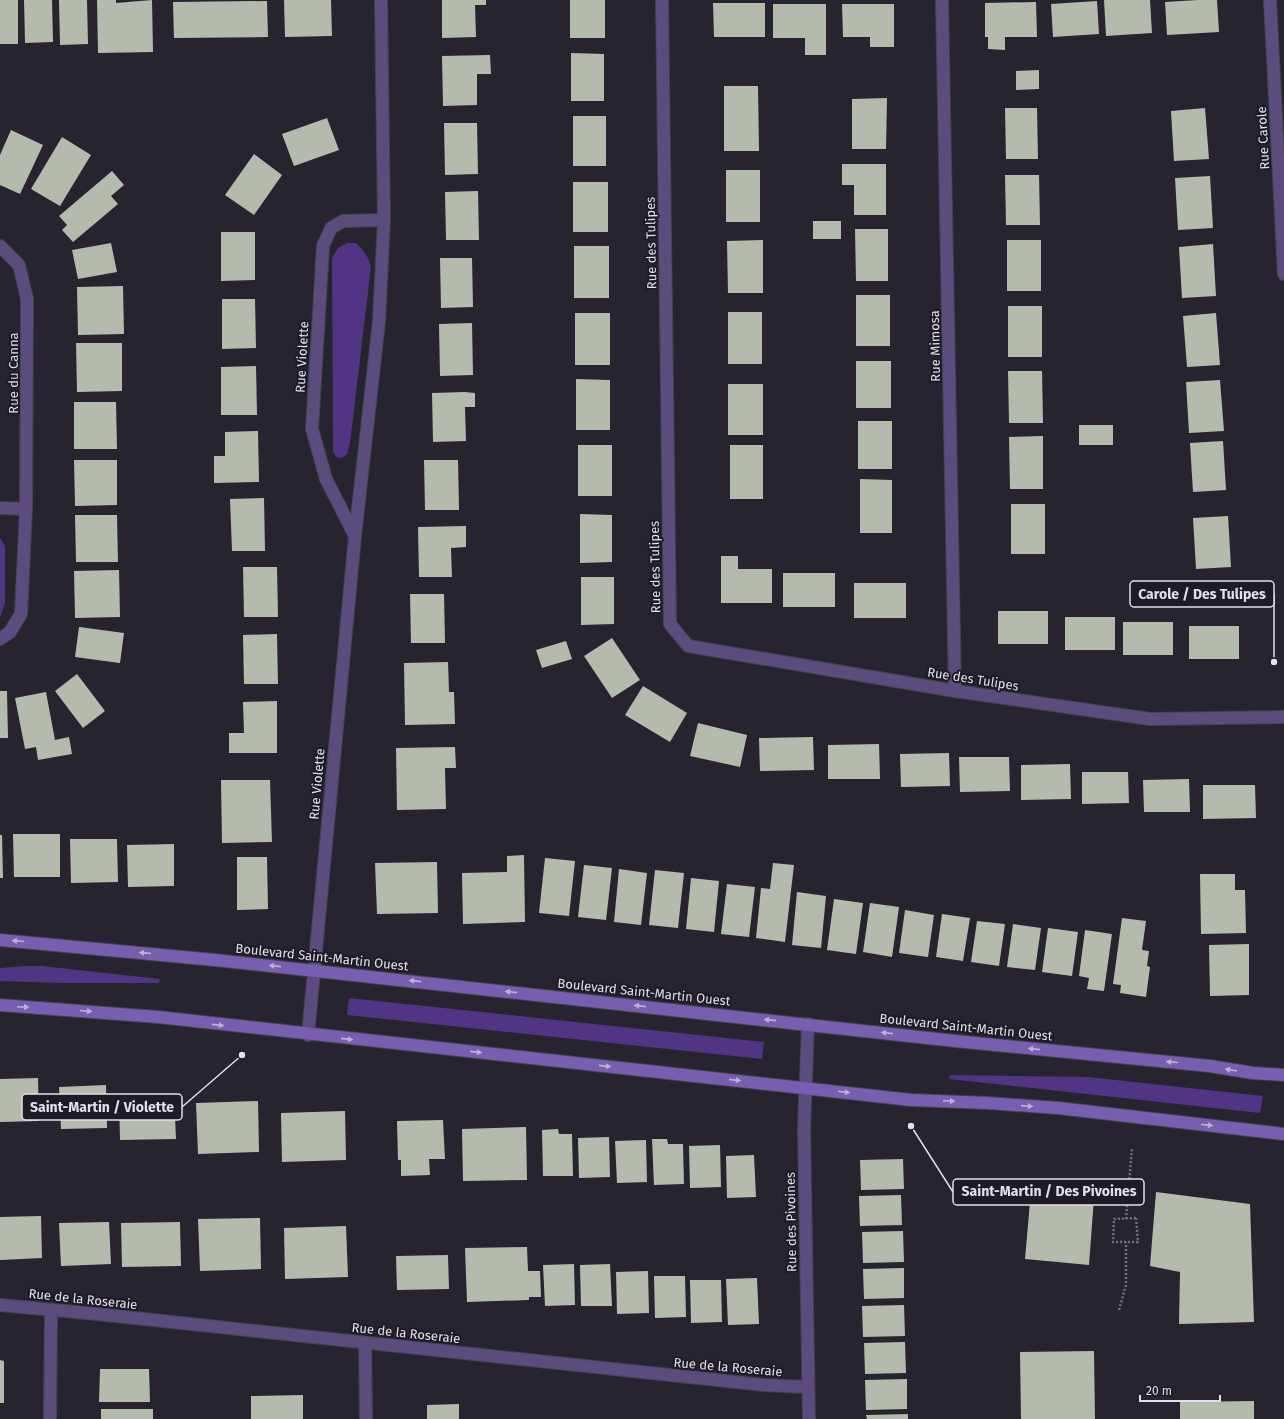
<svg xmlns="http://www.w3.org/2000/svg" width="1284" height="1419" viewBox="0 0 1284 1419" font-family="'Fira Sans',sans-serif">
<rect width="100%" height="100%" fill="#272430"/>
<g fill="#513483">
<path d="M347 243H356C364 251 368 256 371 267L350 443 347 454 342 458 336 457 333 451 332 258 338 248Z"/>
<path d="M0 538 5 546V603L0 617Z"/>
<path d="M25 966H42L160 979 159 983H61L0 981V968Z"/>
<path d="M349 998 764 1042 762 1059 347 1015Z"/>
<path d="M950 1075 1088 1077 1263 1096 1260 1113 949 1079Z"/>
</g>
<g fill="#b4bbad">
<rect x="0" y="0" width="18" height="44"/>
<path d="M24 0H52L53 42 25 43Z"/>
<path d="M59 0H87L88 44 60 45Z"/>
<path d="M97 0H116V3L152 0 153 52 98 53Z"/>
<path d="M284 0H331L332 36 285 37Z"/>
<path d="M442 0H486V5H475L476 37 442 38Z"/>
<rect x="570" y="0" width="35" height="38"/>
<path d="M1104 0H1150L1152 33 1106 36Z"/>
<path d="M1198 0H1217L1219 32 1167 35 1165 2Z"/>
<path d="M267 1 268 37 174 38 173 2Z"/>
<path d="M1097 1 1099 34 1053 37 1051 4Z"/>
<path d="M1036 2 1037 37H1005V50L988 49V37H985V3Z"/>
<path d="M713 3H765V37H714Z"/>
<path d="M773 4H826V55H805V38H773Z"/>
<path d="M842 4H894V47H870V37H843Z"/>
<path d="M571 53 604 54V101H571Z"/>
<path d="M490 55 491 74H477V105L443 106 442 56Z"/>
<path d="M1039 70V89L1016 90V71Z"/>
<path d="M724 86H758L759 151H724Z"/>
<path d="M887 98 886 149H852V99Z"/>
<path d="M1005 108H1037L1038 159H1006Z"/>
<path d="M1205 108 1209 159 1174 161 1171 111Z"/>
<rect x="573" y="116" width="33" height="50"/>
<path d="M327 118 339 150 294 166 282 134Z"/>
<path d="M444 123H477L478 174 445 175Z"/>
<path d="M11 130 43 145 20 194 0 185V155Z"/>
<path d="M62 137 91 155 60 206 31 189Z"/>
<path d="M254 154 282 175 254 215 225 195Z"/>
<path d="M842 164H886V215H854V185H842Z"/>
<rect x="726" y="170" width="34" height="52"/>
<path d="M112 171 124 185 111 196 118 204 73 242 62 230 67 225 59 216Z"/>
<path d="M1005 175H1039L1040 225H1006Z"/>
<path d="M1210 176 1213 228 1178 230 1175 178Z"/>
<rect x="573" y="182" width="35" height="50"/>
<path d="M478 191 479 240H446L445 192Z"/>
<rect x="813" y="221" width="28" height="18"/>
<path d="M855 229H888V281H856Z"/>
<path d="M221 232H255V280L221 281Z"/>
<path d="M763 240V293H728L727 241Z"/>
<rect x="1007" y="240" width="34" height="51"/>
<path d="M111 243 117 272 78 279 72 250Z"/>
<path d="M1213 244 1216 296 1182 298 1179 247Z"/>
<rect x="574" y="246" width="35" height="52"/>
<path d="M440 258H472L473 307 441 308Z"/>
<path d="M123 286 124 334 78 335 77 287Z"/>
<rect x="856" y="295" width="34" height="51"/>
<path d="M222 299H255L256 348 222 349Z"/>
<rect x="1008" y="306" width="34" height="51"/>
<rect x="728" y="312" width="34" height="52"/>
<rect x="575" y="313" width="35" height="52"/>
<path d="M1216 313 1220 365 1187 367 1183 316Z"/>
<path d="M472 323 473 375 440 376 439 324Z"/>
<path d="M76 343H122V391L77 392Z"/>
<rect x="856" y="361" width="35" height="47"/>
<path d="M256 366 257 415H221V367Z"/>
<path d="M1008 371H1042L1043 423H1009Z"/>
<path d="M576 379 610 380V430H576Z"/>
<path d="M1220 380 1224 431 1189 433 1186 382Z"/>
<rect x="728" y="384" width="35" height="51"/>
<path d="M465 392 475 393V407H465L466 441 433 442 432 393Z"/>
<path d="M74 402H116L117 449H74Z"/>
<rect x="858" y="421" width="34" height="48"/>
<rect x="1079" y="425" width="34" height="20"/>
<path d="M258 431 259 482 214 483V456H225V432Z"/>
<path d="M1043 436V489H1010L1009 437Z"/>
<path d="M1223 441 1226 490 1193 492 1190 443Z"/>
<rect x="578" y="445" width="34" height="51"/>
<rect x="730" y="445" width="33" height="54"/>
<path d="M74 460H117V505L75 506Z"/>
<path d="M424 460H458L459 510H425Z"/>
<path d="M860 479 892 480V533H860Z"/>
<path d="M264 498 265 551H232L230 499Z"/>
<rect x="1011" y="504" width="34" height="50"/>
<path d="M580 514 612 515V562L580 563Z"/>
<path d="M75 515H117L118 562H76Z"/>
<path d="M1228 516 1231 567 1196 569 1193 518Z"/>
<path d="M466 526V547L451 548 452 577H419L418 527Z"/>
<path d="M721 556H738V569H772V603H721Z"/>
<path d="M243 567H277L278 617H244Z"/>
<path d="M119 570 120 617 75 618 74 571Z"/>
<rect x="783" y="573" width="52" height="34"/>
<path d="M581 577H614V624L581 625Z"/>
<rect x="854" y="583" width="52" height="35"/>
<path d="M410 594H444L445 643H411Z"/>
<rect x="998" y="611" width="50" height="33"/>
<rect x="1065" y="617" width="50" height="33"/>
<rect x="1123" y="622" width="50" height="33"/>
<rect x="1189" y="626" width="50" height="33"/>
<path d="M79 627 124 633 120 663 75 657Z"/>
<path d="M277 634 278 684H244L243 635Z"/>
<path d="M612 638 640 680 612 698 584 656Z"/>
<path d="M566 641 572 659 542 668 536 650Z"/>
<path d="M448 662 449 692H454L455 724 405 725 404 663Z"/>
<path d="M77 674 105 711 83 728 55 691Z"/>
<path d="M643 686 687 713 670 742 625 715Z"/>
<path d="M0 691H7L8 738H0Z"/>
<path d="M46 692 55 740 69 737 72 754 38 760 36 747 25 749 15 698Z"/>
<path d="M277 701V753H229V733H244L243 702Z"/>
<path d="M698 723 747 735 740 767 690 756Z"/>
<path d="M813 737 814 770 760 771 759 738Z"/>
<path d="M879 744 880 779H828V745Z"/>
<path d="M455 747 456 768H445L446 809 397 810 396 748Z"/>
<path d="M949 753 950 786 901 787 900 754Z"/>
<path d="M959 757H1009L1010 791 960 792Z"/>
<path d="M1070 764 1071 799 1021 800V765Z"/>
<path d="M1082 772H1128L1129 803 1082 804Z"/>
<path d="M1189 779 1190 812H1144L1143 780Z"/>
<path d="M221 780H270L272 842 222 843Z"/>
<path d="M1203 785H1255L1256 818 1203 819Z"/>
<path d="M13 834H60V877H14Z"/>
<path d="M0 835H2L3 878H0Z"/>
<path d="M70 839H117L118 882 71 883Z"/>
<path d="M174 844V886L128 887 127 845Z"/>
<path d="M524 855 525 922 463 924 462 873 507 872V856Z"/>
<path d="M237 857H267L268 909 237 910Z"/>
<path d="M545 858 575 861 569 916 539 913Z"/>
<path d="M437 862 438 913 377 914 375 863Z"/>
<path d="M773 863 794 865 785 942 756 938 761 888 770 889Z"/>
<path d="M584 865 612 868 606 920 578 917Z"/>
<path d="M619 869 647 873 641 925 614 922Z"/>
<path d="M655 870 684 873 678 928 649 925Z"/>
<path d="M1200 874H1235V890H1245L1246 933 1201 934Z"/>
<path d="M691 878 719 881 714 932 686 929Z"/>
<path d="M727 884 755 887 749 937 721 934Z"/>
<path d="M797 892 826 896 821 948 792 945Z"/>
<path d="M834 899 863 903 856 954 827 950Z"/>
<path d="M870 903 899 907 892 957 863 952Z"/>
<path d="M905 910 934 915 928 957 899 953Z"/>
<path d="M942 914 970 918 963 961 936 957Z"/>
<path d="M1122 918 1146 921 1142 950 1149 951 1147 966 1150 967 1146 997 1120 993 1121 985 1113 984Z"/>
<path d="M977 921 1005 924 999 966 971 962Z"/>
<path d="M1013 924 1041 928 1035 970 1007 967Z"/>
<path d="M1048 928 1078 932 1072 976 1042 972Z"/>
<path d="M1085 930 1112 934 1104 991 1087 989 1089 978 1079 976Z"/>
<path d="M1249 944V995L1210 996 1209 945Z"/>
<path d="M38 1078 39 1121 0 1122V1079Z"/>
<path d="M106 1085 107 1128 61 1129 59 1087Z"/>
<path d="M174 1095 176 1139 120 1140 119 1097Z"/>
<path d="M258 1101 259 1152 198 1154 196 1103Z"/>
<path d="M345 1111 346 1160 282 1162 281 1113Z"/>
<path d="M443 1120 445 1159H429L430 1175 401 1176V1160H398L397 1121Z"/>
<path d="M526 1127 527 1180 463 1181 462 1129Z"/>
<path d="M558 1129 559 1134H572L573 1176H543L542 1130Z"/>
<path d="M609 1137 610 1177 579 1178 578 1138Z"/>
<path d="M652 1139H667L668 1144H683L684 1184 654 1185Z"/>
<path d="M646 1140 647 1182 617 1183 615 1141Z"/>
<path d="M720 1145 721 1187 690 1188 689 1146Z"/>
<path d="M754 1155 756 1197 727 1198 726 1156Z"/>
<path d="M903 1159 904 1189 861 1190 860 1160Z"/>
<path d="M1032 1179 1095 1184 1089 1265 1025 1259Z"/>
<path d="M1156 1192 1250 1204 1254 1322 1179 1324 1180 1272 1150 1266Z"/>
<path d="M901 1195 902 1225 860 1226 859 1196Z"/>
<path d="M41 1216 42 1258 0 1260V1217Z"/>
<path d="M260 1218 261 1269 200 1271 198 1219Z"/>
<path d="M109 1222 111 1264 61 1266 59 1223Z"/>
<path d="M180 1222 181 1266 122 1267 121 1223Z"/>
<path d="M346 1226 348 1277 285 1279 284 1228Z"/>
<path d="M903 1231 904 1262 863 1263 862 1232Z"/>
<path d="M527 1247 528 1271H540L541 1297H529V1300L467 1302 465 1248Z"/>
<path d="M448 1255 449 1289 397 1290 396 1256Z"/>
<path d="M574 1264 575 1305 545 1306 543 1265Z"/>
<path d="M610 1264 612 1306H581L580 1265Z"/>
<path d="M904 1268V1298L864 1299 863 1269Z"/>
<path d="M648 1271 649 1313 617 1314 616 1272Z"/>
<path d="M654 1276H685L686 1317 655 1318Z"/>
<path d="M757 1278 759 1324 728 1325 726 1279Z"/>
<path d="M690 1280H721L722 1322 691 1323Z"/>
<path d="M904 1305 905 1336 863 1337 862 1306Z"/>
<path d="M905 1342 906 1373 865 1374 864 1343Z"/>
<path d="M1094 1351 1095 1419H1021L1020 1352Z"/>
<path d="M0 1360 4 1361V1403H0Z"/>
<path d="M100 1369H149L150 1402H99Z"/>
<path d="M907 1379V1409L866 1410 865 1380Z"/>
<path d="M303 1395V1419H251V1396Z"/>
<path d="M1254 1401V1419H1180V1402Z"/>
<path d="M459 1404V1419H427V1405Z"/>
<rect x="101" y="1409" width="52" height="10"/>
<path d="M908 1414V1419H867L866 1415Z"/>
</g>
<g fill="none" stroke-linecap="round" stroke-linejoin="round">
<g stroke="#45424d" stroke-width="14">
<g id="street">
<path d="M662 0 670 624 688 646 955 691 1150 719 1284 717"/>
<path d="M942 0 955 691"/>
<path d="M1270 0 1284 274"/>
<path d="M0 246 19 265 27 299 26 509 21 614 10 632 0 639"/>
<path d="M0 508 26 509"/>
<path d="M355 536 326 479 312 429 323 246 331 228 343 221 384 220"/>
<path d="M808 1024 804 1129 809 1419"/>
<path d="M308 1035 355 536 379 321 384 220 381 0"/>
<path d="M0 1305 97 1314 764 1385 808 1387"/>
<path d="M365 1343 366 1419"/>
<path d="M50 1419 51 1310"/>
</g>
</g>
<g stroke="#45424d" stroke-width="14">
<g id="secondary">
<path d="M0 940 215 960 955 1041 1210 1066 1253 1073 1284 1075"/>
<path d="M0 1005 158 1017 911 1100 988 1103 1058 1108 1284 1134"/>
</g>
</g>
<g stroke="#73707b" stroke-width="2.5" stroke-dasharray="2 2" stroke-linecap="butt">
<path d="M1136 1218 1138 1242H1113L1114 1219Z"/>
<path d="M1126 1219 1132 1148"/>
<path d="M1119 1310 1126 1285V1242"/>
</g>
<use href="#street" stroke="#5b4b7f" stroke-width="12"/>
<use href="#secondary" stroke="#795db1" stroke-width="12"/>
</g>
<defs><path id="oneway-solid" d="M-6-.8H1V-3.2L6.5 0L1 3.2V.8H-6Z"/></defs>
<g fill="#bdb2d5">
<use href="#oneway-solid" transform="translate(18 941) rotate(-175)"/>
<use href="#oneway-solid" transform="translate(145 953) rotate(-175)"/>
<use href="#oneway-solid" transform="translate(275 966) rotate(-174)"/>
<use href="#oneway-solid" transform="translate(415 981) rotate(-174)"/>
<use href="#oneway-solid" transform="translate(511 992) rotate(-174)"/>
<use href="#oneway-solid" transform="translate(640 1006) rotate(-174)"/>
<use href="#oneway-solid" transform="translate(23 1007) rotate(3)"/>
<use href="#oneway-solid" transform="translate(86 1011) rotate(5)"/>
<use href="#oneway-solid" transform="translate(770 1020) rotate(-174)"/>
<use href="#oneway-solid" transform="translate(218 1025) rotate(6)"/>
<use href="#oneway-solid" transform="translate(887 1033) rotate(-174)"/>
<use href="#oneway-solid" transform="translate(347 1039) rotate(6)"/>
<use href="#oneway-solid" transform="translate(1034 1049) rotate(-174)"/>
<use href="#oneway-solid" transform="translate(476 1052) rotate(6)"/>
<use href="#oneway-solid" transform="translate(1172 1062) rotate(-175)"/>
<use href="#oneway-solid" transform="translate(605 1066) rotate(6)"/>
<use href="#oneway-solid" transform="translate(1231 1070) rotate(-170)"/>
<use href="#oneway-solid" transform="translate(735 1080) rotate(6)"/>
<use href="#oneway-solid" transform="translate(844 1092) rotate(7)"/>
<use href="#oneway-solid" transform="translate(949 1101) rotate(2)"/>
<use href="#oneway-solid" transform="translate(1027 1106) rotate(4)"/>
<use href="#oneway-solid" transform="translate(1207 1125) rotate(7)"/>
</g>
<g text-anchor="middle" dominant-baseline="central" stroke-width="4" stroke-linejoin="round" paint-order="stroke">
<g font-size="13" fill="#e2e0e8" stroke="#1e1b26">
<text transform="translate(1263 138) rotate(-93)">Rue Carole</text>
<text transform="translate(651 243) rotate(-91)">Rue des Tulipes</text>
<text transform="translate(935 346) rotate(-91)">Rue Mimosa</text>
<text transform="translate(302 357) rotate(-87)">Rue Violette</text>
<text transform="translate(13 373) rotate(-90)">Rue du Canna</text>
<text transform="translate(655 567) rotate(-91)">Rue des Tulipes</text>
<text transform="translate(973 679) rotate(9)">Rue des Tulipes</text>
<text transform="translate(317 784) rotate(-85)">Rue Violette</text>
<text transform="translate(322 957) rotate(6)">Boulevard Saint-Martin Ouest</text>
<text transform="translate(644 992) rotate(6)">Boulevard Saint-Martin Ouest</text>
<text transform="translate(966 1027) rotate(6)">Boulevard Saint-Martin Ouest</text>
<text transform="translate(791 1222) rotate(-91)">Rue des Pivoines</text>
<text transform="translate(83 1299) rotate(6)">Rue de la Roseraie</text>
<text transform="translate(406 1333) rotate(6)">Rue de la Roseraie</text>
<text transform="translate(728 1367) rotate(5)">Rue de la Roseraie</text>
</g>
</g>
<path fill="none" stroke="#e2e0e8" stroke-width="1.5" d="M1274 662L1274 594M242 1055L182 1107M911 1126L953 1192"/>
<g fill="#e2e0e8" stroke="#1e1b26" stroke-width="1.5">
<circle cx="1274" cy="662" r="4"/>
<circle cx="242" cy="1055" r="4"/>
<circle cx="911" cy="1126" r="4"/>
</g>
<g fill="#1e1b26" stroke="#e2e0e8" stroke-width="1.5">
<rect x="1130" y="581" width="144" height="26" rx="4"/>
<rect x="22" y="1094" width="160" height="26" rx="4"/>
<rect x="953" y="1179" width="191" height="26" rx="4"/>
</g>
<g font-size="14" text-anchor="middle" font-weight="bold" fill="#e2e0e8">
<text x="1202" y="599">Carole / Des Tulipes</text>
<text x="102" y="1112">Saint-Martin / Violette</text>
<text x="1049" y="1196">Saint-Martin / Des Pivoines</text>
</g>
<path d="M1140 1395v6h80v-6" fill="none" stroke="#e2e0e8" stroke-width="2"/>
<text x="1146" y="1395" font-size="12" fill="#e2e0e8" stroke="#1e1b26" stroke-width="3" paint-order="stroke">20 m</text>
</svg>
